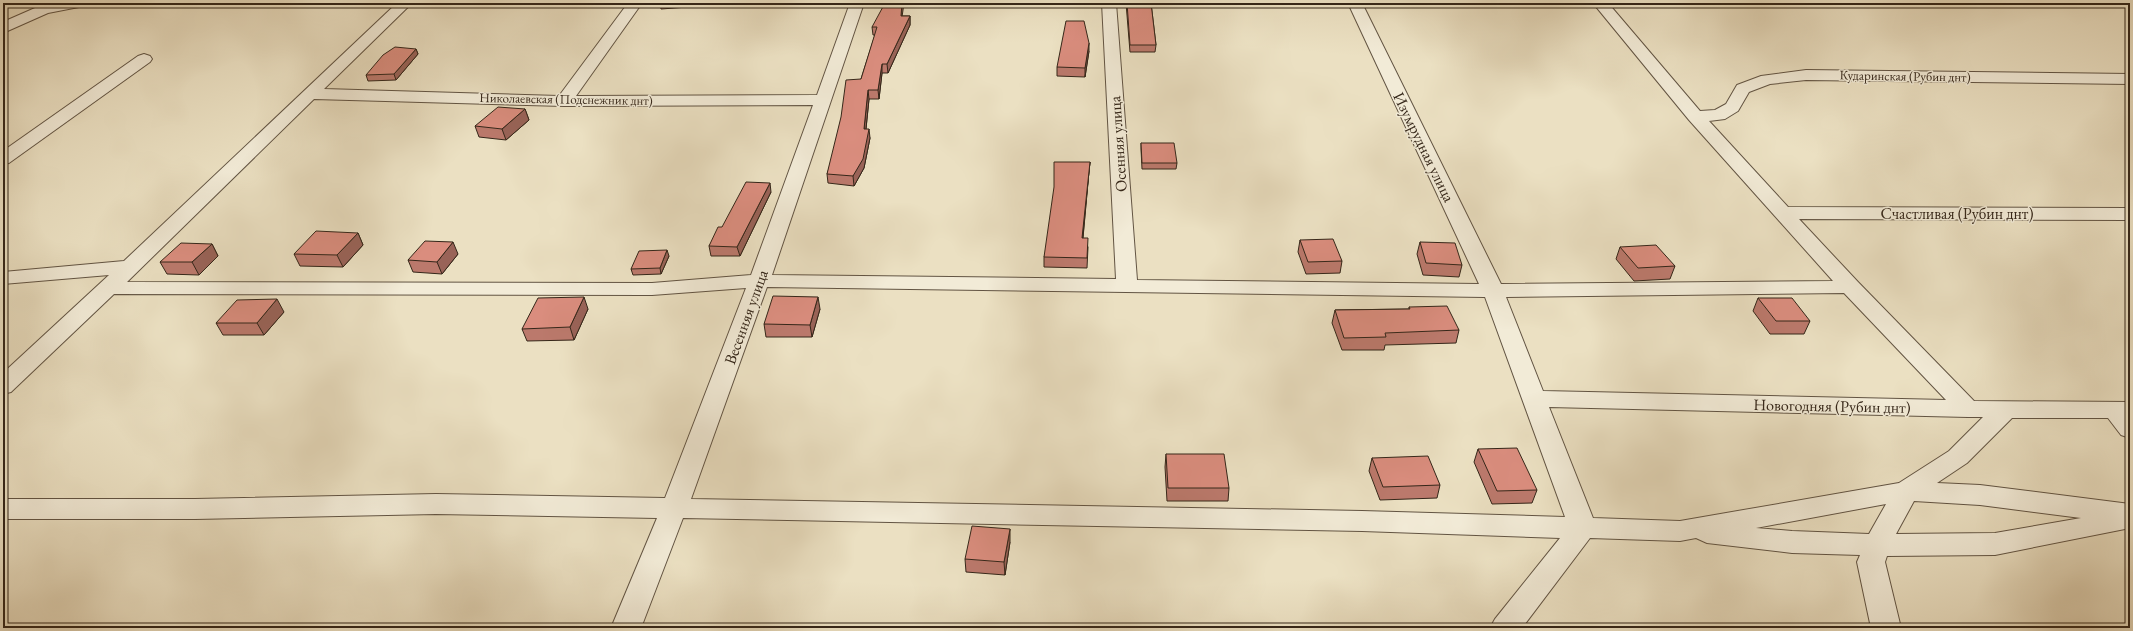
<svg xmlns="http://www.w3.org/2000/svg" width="2133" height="631" viewBox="0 0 2133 631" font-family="'EB Garamond',serif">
<rect width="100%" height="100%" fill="#ebe0c2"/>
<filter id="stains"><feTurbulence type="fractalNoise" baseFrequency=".005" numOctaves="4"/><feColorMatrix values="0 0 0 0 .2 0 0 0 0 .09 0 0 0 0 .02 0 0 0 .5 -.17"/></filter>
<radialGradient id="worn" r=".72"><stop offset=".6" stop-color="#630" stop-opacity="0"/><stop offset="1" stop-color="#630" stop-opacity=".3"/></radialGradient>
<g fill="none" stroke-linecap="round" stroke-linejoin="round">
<g stroke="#625443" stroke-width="2">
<g id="street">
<path d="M32 3H86L84 6 48 13 3 33V22L35 8Z"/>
<path d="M397 3H412L324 89 559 96 628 3H642L576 96 817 95 850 3H864L772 275 1116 279 1102 3H1116L1137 280 1479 284 1348 3H1362L1501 284 1833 281 1689 120 1593 3H1608L1700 111 1715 110 1726 104 1737 85 1761 76 1806 70 2130 74V84L1806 80 1770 84 1749 92 1738 111 1725 119 1709 121 1788 207 2130 208V220L1799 219 1858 282 1974 401 2130 402V438L2121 435 2108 418H2012L1967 463 1937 483 1980 485 2130 504V528L1995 555 1887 556 1885 562 1901 628H1871L1857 562 1860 555 1792 553 1707 543 1696 538 1680 541 1590 538 1522 628H1490L1495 619 1560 538 1362 531 683 518 641 628H611L657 518 436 514 195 519H3V499H195L436 494 665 498 746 288 652 295 114 294 11 392 3 394V373L109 275 3 284V272L124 261ZM314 99 564 106 813 105 751 275 652 283 127 282ZM767 287 1485 297 1565 517 1362 511 691 499ZM1844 293 1946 400 1543 391 1506 297ZM1549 407 1968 417H1983L1949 451 1899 483 1680 521 1593 518ZM1914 501 1980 505 2081 518 1995 533 1896 534ZM1886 504 1869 534 1792 531 1756 528Z"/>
<path d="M144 54 150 56 152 59 150 62 9 163 3 164V151L138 56Z"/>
</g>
</g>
<use href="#street" fill="#f2ebd7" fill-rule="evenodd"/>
</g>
<g fill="#bb796c" stroke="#342619">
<path d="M660 3H689L688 7 661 9Z"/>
<path d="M1126 3H1151L1156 45 1155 52H1130Z"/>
<path d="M902 16H910V25L888 73H882L879 99H869L866 129 870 138 864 168 854 186 828 183 827 174 861 79 875 35H873L872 27Z"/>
<path d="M416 49 418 54 396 80 368 81 366 75Z"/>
<path d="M1089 51 1085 77 1057 76V67Z"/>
<path d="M525 109 529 120 506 140 479 137 475 126Z"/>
<path d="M1141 143 1177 163 1176 169H1142L1141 149Z"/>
<path d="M1090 162 1089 171 1083 238 1088 247 1087 268 1044 267V257Z"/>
<path d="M771 192 740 256H711L709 246 722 227Z"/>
<path d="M358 233 363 245 343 267 300 266 294 254Z"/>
<path d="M1300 240 1342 261 1340 273 1306 274 1298 252Z"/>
<path d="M1420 242 1462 265 1459 277 1423 275 1417 254Z"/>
<path d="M212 244 218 256 199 275 167 274 160 262Z"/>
<path d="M1620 247 1675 266 1670 279 1634 281 1616 259Z"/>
<path d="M458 254 442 274 413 272 408 260Z"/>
<path d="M669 256 661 274 633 275 631 269Z"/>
<path d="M1758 298 1810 321 1804 334H1770L1753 311Z"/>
<path d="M1409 307 1459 330 1456 343 1385 345 1384 350H1342L1332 323 1335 310 1409 309Z"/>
<path d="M588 309 574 340 527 341 522 329Z"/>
<path d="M820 309 812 337H766L764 324Z"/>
<path d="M284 312 264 335H223L216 323Z"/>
<path d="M1478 449 1537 490 1532 503 1492 504 1474 462Z"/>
<path d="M1166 454 1229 488 1228 501H1167L1165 467Z"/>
<path d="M1372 458 1440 485 1437 498 1380 500 1369 471Z"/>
<path d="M1010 542 1005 575 966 572 965 559Z"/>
</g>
<g fill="#996358" stroke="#342619">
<path d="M902 3H904L901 24V16Z"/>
<path d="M910 16V25L888 73 887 64Z"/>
<path d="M1089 43V51L1085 77V68Z"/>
<path d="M416 49 418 54 396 80 394 74Z"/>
<path d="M882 64V73L879 99 878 90Z"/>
<path d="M868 90 869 99 865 138 864 129Z"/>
<path d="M525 109 529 120 506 140 502 129Z"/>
<path d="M869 129 870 138 864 168 854 186 853 176Z"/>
<path d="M1090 162 1089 171 1082 247V238Z"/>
<path d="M770 183 771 192 740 256 737 247Z"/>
<path d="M358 233 363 245 343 267 337 255Z"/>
<path d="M453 242 458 254 442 274 437 262Z"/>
<path d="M212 244 218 256 199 275 192 262Z"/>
<path d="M667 250 669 256 661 274 660 268Z"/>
<path d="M584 297 588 309 574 340 570 327Z"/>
<path d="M818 297 820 309 812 337 810 325Z"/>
<path d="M277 299 284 312 264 335 257 323Z"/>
<path d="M1010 529V542L1005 575 1004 562Z"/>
</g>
<g fill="#da8d7e" stroke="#342619">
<path d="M885 3H902L901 16H910L887 64H882L878 90H868L864 129H869L863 159 853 176 827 174 841 117 846 80 861 79 877 27H872Z"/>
<path d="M1127 3H1151L1156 45H1130Z"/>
<path d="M1066 21H1084L1089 43 1085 68 1057 67Z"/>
<path d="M395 47 416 49 394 74 366 75 383 55Z"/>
<path d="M498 107 525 109 502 129 475 126Z"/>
<path d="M1141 143H1174L1177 163H1142Z"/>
<path d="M1054 162H1090L1082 238H1088L1087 258 1044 257 1054 187Z"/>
<path d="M746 182 770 183 737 247 709 246 718 227H722Z"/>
<path d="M316 231 358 233 337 255 294 254Z"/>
<path d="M1333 239 1342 261 1308 262 1300 240Z"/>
<path d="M425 241 453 242 437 262 408 260Z"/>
<path d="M1420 242 1455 243 1462 265 1426 263Z"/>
<path d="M181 243 212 244 192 262H160Z"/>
<path d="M1656 245 1675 266 1638 268 1620 247Z"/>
<path d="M667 250 660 268 631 269 639 251Z"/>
<path d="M773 296 818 297 810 325 764 324Z"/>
<path d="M584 297 570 327 522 329 538 298Z"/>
<path d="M1758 298H1792L1810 321H1776Z"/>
<path d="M277 299 257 323H216L237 300Z"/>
<path d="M1447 306 1459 330 1385 333 1386 337 1344 338 1335 310 1410 309 1409 307Z"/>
<path d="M1517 448 1537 490 1497 491 1478 449Z"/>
<path d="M1166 454H1224L1229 488H1168Z"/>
<path d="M1428 456 1440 485 1383 487 1372 458Z"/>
<path d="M972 526 1010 529 1004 562 965 559Z"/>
</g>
<g text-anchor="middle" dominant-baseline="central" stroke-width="3" stroke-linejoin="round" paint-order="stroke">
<g font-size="13" fill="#342619" stroke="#f2ebd7">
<text transform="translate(1905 76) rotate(1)">Кударинская (Рубин днт)</text>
<text transform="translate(566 99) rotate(1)">Николаевская (Подснежник днт)</text>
</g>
<g font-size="16" fill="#342619" stroke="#f2ebd7">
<text transform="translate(1118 144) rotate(-94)">Осенняя улица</text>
<text transform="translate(1424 147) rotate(64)">Изумрудная улица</text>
<text x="1957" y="213">Счастливая (Рубин днт)</text>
<text transform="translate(746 317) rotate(-70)">Весенняя улица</text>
<text transform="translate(1832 406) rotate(1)">Новогодняя (Рубин днт)</text>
</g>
</g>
<rect width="2133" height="631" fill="none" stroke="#ebe0c2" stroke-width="16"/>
<rect x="4" y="4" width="2125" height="623" fill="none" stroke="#342619" stroke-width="2"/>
<rect x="8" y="8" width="2117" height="615" fill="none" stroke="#342619"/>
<rect width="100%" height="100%" filter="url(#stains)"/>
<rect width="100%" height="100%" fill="url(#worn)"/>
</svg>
